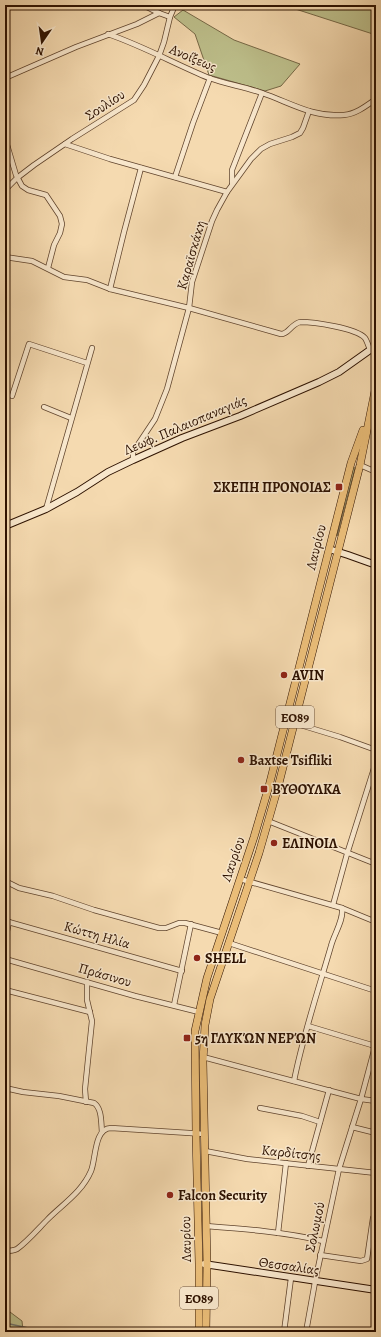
<svg xmlns="http://www.w3.org/2000/svg" width="381" height="1337" viewBox="0 0 381 1337" font-family="Alegreya,serif">
<rect width="100%" height="100%" fill="#f5dab0"/>
<filter id="stains"><feTurbulence type="fractalNoise" baseFrequency=".005" numOctaves="4"/><feColorMatrix values="0 0 0 0 .2 0 0 0 0 .09 0 0 0 0 .02 0 0 0 .5 -.17"/></filter>
<radialGradient id="worn" r=".72"><stop offset=".6" stop-color="#630" stop-opacity="0"/><stop offset="1" stop-color="#630" stop-opacity=".3"/></radialGradient>
<g fill="#bdbf8b" stroke="#766846">
<path d="M283 5H376V35Z"/>
<path d="M183 10 234 40 300 64 281 86 265 91 209 75 195 34 174 17Z"/>
<path d="M353 467 355 468 337 536 343 510 345 497Z"/>
<path d="M10 1312 22 1321 23 1331 5 1328V1316Z"/>
</g>
<g fill="none" stroke-linecap="round" stroke-linejoin="round">
<path stroke="#72766d" stroke-width="1.5" d="M5 1323 47 1332"/>
<g stroke="#60442d" stroke-width="6">
<g id="street">
<path d="M143 5 159 13 170 17"/>
<path d="M108 34C143 46 175 64 209 78 226 84 245 87 262 93 289 102 313 118 344 115 356 114 366 106 376 99"/>
<path d="M5 78 76 47 137 24 159 13"/>
<path d="M5 138 16 175 22 186 28 190 46 195 60 216 62 224 60 233 54 245 48 268"/>
<path d="M65 144 110 159 227 192"/>
<path d="M175 177 193 123 210 78"/>
<path d="M232 183V170L262 93"/>
<path d="M5 190 17 178 34 165 72 139 134 100 144 85 159 56 164 42 170 17 175 5"/>
<path d="M5 257 32 261 64 277 87 280 110 289 189 308 281 334C289 334 290 325 300 322 314 322 356 328 365 338 367 341 369 347 370 350"/>
<path d="M110 289 124 232 141 168"/>
<path d="M12 396 29 344 87 363"/>
<path d="M44 407 71 418"/>
<path d="M133 460V452L155 419 167 389 189 308 192 282 212 221 217 210 227 192 251 159 261 149 270 144 292 137 300 133 303 128 309 111"/>
<path d="M360 465 376 472"/>
<path d="M46 509 92 348"/>
<path d="M294 723 340 737 376 750"/>
<path d="M268 821 376 864"/>
<path d="M240 879 342 908 376 922"/>
<path d="M5 881 19 888 53 896 94 910 159 928H166L179 923H185L222 933"/>
<path d="M333 905 347 854 376 762"/>
<path d="M5 921 182 971"/>
<path d="M5 941 9 922"/>
<path d="M229 943 376 991"/>
<path d="M5 959 135 996 199 1012"/>
<path d="M5 990 90 1012"/>
<path d="M174 1005 191 924"/>
<path d="M308 1026 375 1046"/>
<path d="M203 1057 361 1099 376 1101"/>
<path d="M294 1081C303 1035 318 991 331 946 334 934 344 920 342 908"/>
<path d="M5 1088 23 1092 59 1096 94 1103C102 1108 101 1123 102 1132"/>
<path d="M86 1102 85 1089 92 1021 87 1000V982"/>
<path d="M260 1108 302 1116 320 1122"/>
<path d="M352 1127 376 1133"/>
<path d="M205 1151 247 1159 376 1173"/>
<path d="M308 1166 329 1090"/>
<path d="M206 1226C245 1229 284 1232 323 1241"/>
<path d="M278 1233 286 1163"/>
<path d="M5 1251C9 1251 13 1251 17 1249 28 1241 38 1229 48 1219 63 1204 82 1192 91 1171 96 1159 94 1128 111 1128L205 1134"/>
<path d="M320 1255 361 1261 367 1259 373 1218 376 1212"/>
<path d="M206 1330 217 1332"/>
<path d="M284 1332 291 1278"/>
<path d="M306 1332 315 1282 339 1169 361 1099 376 1043"/>
</g>
</g>
<g stroke="#2e1201" stroke-width="8">
<g id="secondary">
<path d="M5 526 46 509 77 492 108 472 133 460 182 438 240 416 319 382 339 372 370 350 376 349"/>
<path d="M329 549 348 555 376 565"/>
<path d="M204 1264 376 1290"/>
</g>
</g>
<g stroke="#2e1201" stroke-width="8">
<g id="primary">
<path d="M199 1332V1264L196 1134 195 1031 207 978 254 837 269 786 351 463 363 430"/>
<path d="M206 1332 207 1264 203 1061 205 1025 210 999 259 853 278 787 360 465 376 386"/>
</g>
</g>
<use href="#street" stroke="#f8e7cc" stroke-width="4.5"/>
<use href="#secondary" stroke="#f8e7cc" stroke-width="6"/>
<use href="#primary" stroke="#eabd78" stroke-width="7"/>
</g>
<g fill="#8f2418" stroke="#f8e7cc" stroke-width="1.5">
<rect x="335" y="483" width="8" height="8" rx="2"/>
<circle cx="284" cy="675" r="4"/>
<circle cx="241" cy="760" r="4"/>
<rect x="260" y="785" width="8" height="8" rx="2"/>
<circle cx="274" cy="843" r="4"/>
<circle cx="197" cy="958" r="4"/>
<rect x="183" y="1034" width="8" height="8" rx="2"/>
<circle cx="170" cy="1195" r="4"/>
</g>
<g text-anchor="middle" dominant-baseline="central" stroke-width="3" stroke-linejoin="round" paint-order="stroke">
<g fill="#f8e7cc" stroke="#6b523e" stroke-width="1">
<rect x="276" y="706" width="38" height="22" rx="3"/>
<rect x="180" y="1287" width="38" height="22" rx="3"/>
</g>
<g font-size="13" font-weight="bold" fill="#2e1201">
<text x="295" y="717">ΕΟ89</text>
<text x="199" y="1298">ΕΟ89</text>
</g>
<g font-size="14" fill="#2e1201" stroke="#f8e7cc">
<text transform="translate(193 58) rotate(23)">Ανοίξεως</text>
<text transform="translate(105 105) rotate(-33)">Σουλίου</text>
<text transform="translate(191 255) rotate(-74)">Καραϊσκάκη</text>
<text transform="translate(185 425) rotate(-23)">Λεωφ. Παλαιοπαναγιάς</text>
<text transform="translate(316 547) rotate(-76)">Λαυρίου</text>
<text transform="translate(233 859) rotate(-71)">Λαυρίου</text>
<text transform="translate(97 935) rotate(16)">Κώττη Ηλία</text>
<text transform="translate(105 975) rotate(16)">Πράσινου</text>
<text transform="translate(291 1153) rotate(6)">Καρδίτσης</text>
<text transform="translate(315 1227) rotate(-78)">Σολωμού</text>
<text transform="translate(186 1239) rotate(-91)">Λαυρίου</text>
<text transform="translate(289 1266) rotate(8)">Θεσσαλίας</text>
</g>
<g font-size="14" font-weight="bold" fill="#2e1201" stroke="#f8e7cc" text-anchor="start">
<text x="331" y="487" text-anchor="end">ΣΚΕΠΗ ΠΡΟΝΟΙΑΣ</text>
<text x="292" y="675">AVIN</text>
<text x="249" y="760">Baxtse Tsifliki</text>
<text x="272" y="789">ΒΥΘΟΥΛΚΑ</text>
<text x="282" y="843">ΕΛΙΝΟΙΛ</text>
<text x="205" y="958">SHELL</text>
<text x="195" y="1038">5η ΓΛΥΚΏΝ ΝΕΡΏΝ</text>
<text x="178" y="1195">Falcon Security</text>
</g>
</g>
<rect width="381" height="1337" fill="none" stroke="#f5dab0" stroke-width="20"/>
<rect x="6" y="6" width="369" height="1325" fill="none" stroke="#2e1201" stroke-width="2"/>
<rect x="10" y="10" width="361" height="1317" fill="none" stroke="#2e1201"/>
<g transform="translate(42 42) rotate(193)" stroke="#f8e7cc" stroke-width="3" paint-order="stroke">
<path d="M0-3L7 15L0 10L-7 15Z" fill="#2e1201"/>
<text y="-6" font-size="11" font-weight="bold" text-anchor="middle" fill="#2e1201">N</text>
</g>
<rect width="100%" height="100%" filter="url(#stains)"/>
<rect width="100%" height="100%" fill="url(#worn)"/>
</svg>
